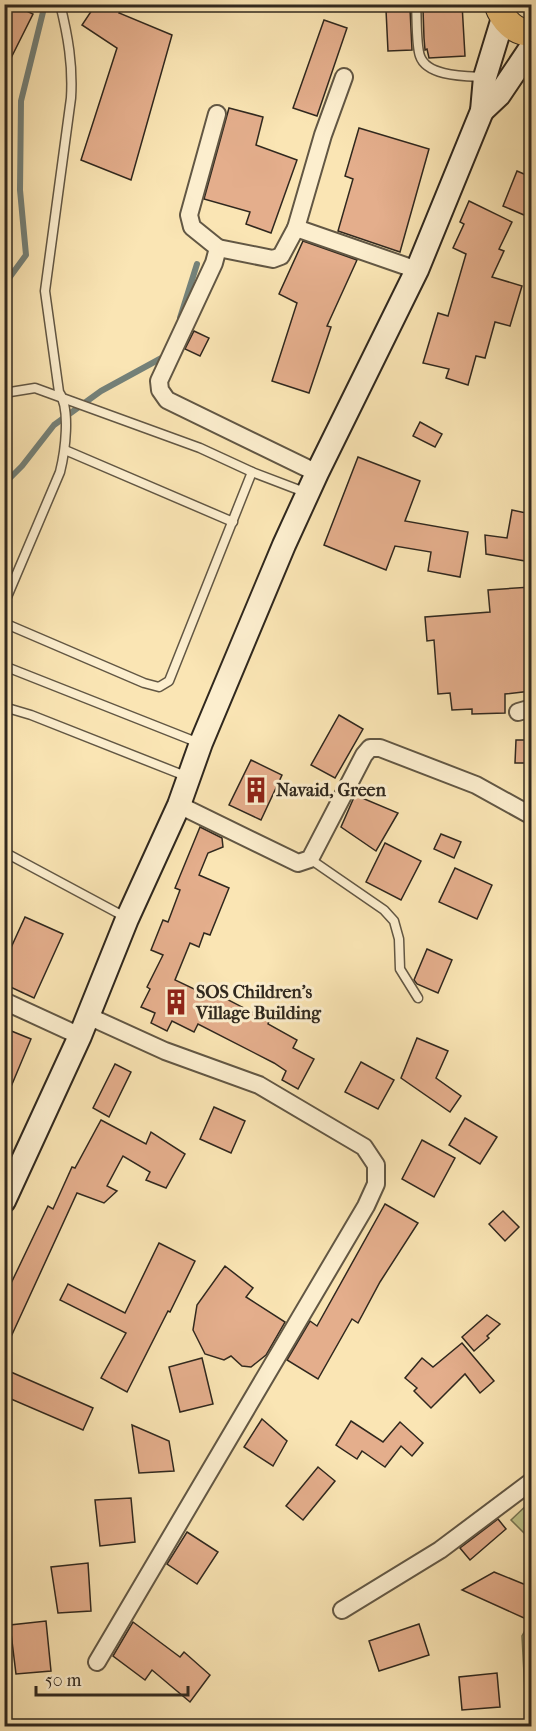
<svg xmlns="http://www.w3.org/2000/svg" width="536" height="1731" viewBox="0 0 536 1731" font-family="'IM FELL French Canon',serif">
<rect width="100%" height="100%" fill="#fae5b4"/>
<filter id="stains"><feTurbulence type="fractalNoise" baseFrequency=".00333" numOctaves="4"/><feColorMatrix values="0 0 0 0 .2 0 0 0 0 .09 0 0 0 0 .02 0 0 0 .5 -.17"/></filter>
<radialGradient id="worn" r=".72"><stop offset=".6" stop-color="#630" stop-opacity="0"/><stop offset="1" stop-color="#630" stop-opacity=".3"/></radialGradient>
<g fill="#c0c48b" stroke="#787654" stroke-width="1.5">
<path d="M531 1501V1540L511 1520Z"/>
<path d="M531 1620V1723L526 1712 522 1636Z"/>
</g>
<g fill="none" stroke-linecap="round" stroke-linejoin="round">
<g stroke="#748179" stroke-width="6">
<path d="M4 285 26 255 20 190 21 101 45 4"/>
<path d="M180 318 197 264"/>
<path d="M4 484 22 466 54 425 101 391 167 355"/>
</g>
</g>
<g fill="#e4ae8c" stroke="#30281e" stroke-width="1.5">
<path d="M12 4 33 14 4 72V19Z"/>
<path d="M96 4H125L119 13 172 35 131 180 81 160 117 48 82 25Z"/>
<path d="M425 4H462L465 56 429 58 427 49 425 50 424 38 423 9H425Z"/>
<path d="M410 9 412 50 388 51 386 10Z"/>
<path d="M324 20 347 28 317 116 293 108Z"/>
<path d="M229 108 263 117 256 145 297 160 271 233 246 224 250 212 204 199Z"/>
<path d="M359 128 429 149 400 252 338 231 353 179 345 176Z"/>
<path d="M517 171 531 177V218L503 206Z"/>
<path d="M469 201 512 222 499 249 504 251 492 277 522 286 510 326 495 322 485 358 476 356 468 385 446 378 449 369 423 363 438 313 448 316 466 254 453 248 464 224 460 222Z"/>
<path d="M303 241 357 260 327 326 331 327 309 393 272 381 297 303 279 294Z"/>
<path d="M194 331 209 338 200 356 185 349Z"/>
<path d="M420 422 442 434 435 447 413 436Z"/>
<path d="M358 457 420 481 405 521 468 532 460 577 428 571 431 552 395 546 386 570 324 545Z"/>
<path d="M512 510 531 514V562L486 554 485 535 507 538Z"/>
<path d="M531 587 529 667 531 666V691L505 694V713L472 714V709L452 710 450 693 438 694 434 640 427 641 425 617 490 612 488 590Z"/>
<path d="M339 715 363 729 335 778 311 765Z"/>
<path d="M516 740H531V763H515Z"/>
<path d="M251 760 282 775 261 820 229 805Z"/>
<path d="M355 795 398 813 376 851 341 827Z"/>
<path d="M200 827 222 838 223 847 208 853 199 875 229 888 210 935 204 933 199 947 190 943 175 980 215 999 217 994 269 1021 268 1024 297 1040 293 1048 314 1059 298 1089 282 1080 286 1071 274 1063 198 1024 194 1032 172 1021 167 1031 151 1023 155 1013 141 1007 150 989 147 987 163 955 151 950 163 920 168 922 180 890 175 888Z"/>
<path d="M441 834 461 842 454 858 434 849Z"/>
<path d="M385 843 421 861 401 900 366 882Z"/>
<path d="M455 868 492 885 477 919 439 902Z"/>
<path d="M25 917 63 934 34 998 4 984V963Z"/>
<path d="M427 949 452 960 438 993 417 984 414 980Z"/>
<path d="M4 1028 31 1039 5 1101H4Z"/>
<path d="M417 1038 448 1051 436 1078 461 1096 450 1112 401 1078Z"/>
<path d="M361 1062 394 1080 378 1109 345 1092Z"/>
<path d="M115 1064 131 1072 109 1117 93 1108Z"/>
<path d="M214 1107 245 1121 231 1153 200 1139Z"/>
<path d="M465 1118 497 1137 480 1164 449 1145Z"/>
<path d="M101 1120 146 1144 151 1132 185 1154 166 1188 146 1180 150 1172 123 1156 107 1186 117 1191 104 1203 77 1193 4 1352V1298L48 1206 53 1209 72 1167 75 1168Z"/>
<path d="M422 1140 455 1158 434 1197 402 1179Z"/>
<path d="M385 1204 418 1223 380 1282 358 1323 352 1319 318 1379 287 1360 310 1321 317 1326Z"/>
<path d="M503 1211 519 1227 505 1241 489 1224Z"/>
<path d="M159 1243 195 1261 170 1312 168 1311 127 1392 101 1378 126 1333 60 1300 68 1284 125 1313Z"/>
<path d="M225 1266 253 1288 246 1297 285 1322 266 1355 251 1367 242 1366 231 1356 224 1360 205 1354 193 1330 197 1305Z"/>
<path d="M487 1315 500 1324 487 1336 489 1338 474 1351 462 1337Z"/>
<path d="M462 1343 494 1381 480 1393 465 1374 431 1408 414 1391 417 1388 405 1378 422 1358 433 1367Z"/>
<path d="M202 1358 213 1404 180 1412 169 1367Z"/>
<path d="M4 1369 93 1408 83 1430 4 1396Z"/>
<path d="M262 1419 287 1441 273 1466 244 1447Z"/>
<path d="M351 1421 383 1442 400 1422 423 1443 412 1456 401 1446 385 1467 362 1451 357 1459 336 1445Z"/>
<path d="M132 1425 169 1441 174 1471 139 1473Z"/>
<path d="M318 1467 335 1481 303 1520 286 1506Z"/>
<path d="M131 1498 135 1542 100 1546 95 1500Z"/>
<path d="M498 1519 506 1529 470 1560 460 1548Z"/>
<path d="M187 1532 218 1552 197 1584 167 1564Z"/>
<path d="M88 1563 91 1611 58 1613 51 1567Z"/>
<path d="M494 1572 531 1587V1603L524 1618 462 1590Z"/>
<path d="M46 1621 51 1671 16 1674 10 1625Z"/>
<path d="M133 1622 180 1657 184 1652 210 1675 190 1702 152 1670 145 1680 113 1656Z"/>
<path d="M419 1624 429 1655 379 1671 369 1641Z"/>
<path d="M497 1673 500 1707 462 1710 459 1677Z"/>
</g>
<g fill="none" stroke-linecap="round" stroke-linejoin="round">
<g stroke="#625744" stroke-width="11">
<g id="lane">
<path d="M416 4C417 17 416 45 420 56 427 77 467 76 484 77"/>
<path d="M4 393 35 388 200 448 252 472 307 493"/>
<path d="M65 450 233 522"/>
<path d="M4 604 60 472C65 452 71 409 59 392L45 291 71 98C73 65 68 36 60 4"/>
<path d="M4 623 144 683 159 687 169 681 252 472"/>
<path d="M4 666 199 743"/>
<path d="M4 707 31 715 188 777"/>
<path d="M4 852 127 918"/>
<path d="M310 859 384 910 394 921 399 939 400 969 418 998"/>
</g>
</g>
<g stroke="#625744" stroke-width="20">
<g id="street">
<path d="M344 77 323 135 296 228 417 270"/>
<path d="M217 114 189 215 192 227 218 248 214 263 159 381 160 390 167 400 317 473"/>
<path d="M218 248 273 259 281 256 296 228"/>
<path d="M518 712 532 708"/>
<path d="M179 805 298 863 310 859 364 755 370 748H380L476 785 532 816"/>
<path d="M4 1001 80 1036"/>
<path d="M88 1016 165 1051 259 1085 364 1147 376 1165V1184L366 1206 97 1662"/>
<path d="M342 1610 440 1550 532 1481"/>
</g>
</g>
<g stroke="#30281e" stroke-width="26">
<g id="secondary">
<path d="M482 111 499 95 532 46"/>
<path d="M4 1201 80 1036 127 919 179 805 201 743 284 545 317 473 417 270 482 111 485 77 503 18"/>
</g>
</g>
<g stroke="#30281e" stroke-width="28">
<path id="primary" d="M497 4C503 20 514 33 532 33"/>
</g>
<use href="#lane" stroke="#fceece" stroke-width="8"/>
<use href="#street" stroke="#fceece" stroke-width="16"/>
<use href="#secondary" stroke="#fceece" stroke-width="22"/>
<use href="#primary" stroke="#edc27a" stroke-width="26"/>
</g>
<defs>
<g id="building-bare" transform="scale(2.07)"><path d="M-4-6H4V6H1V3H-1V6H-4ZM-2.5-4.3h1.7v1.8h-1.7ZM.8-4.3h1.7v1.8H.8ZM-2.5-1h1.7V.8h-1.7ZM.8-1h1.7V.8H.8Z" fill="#8f2418" stroke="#fceece" stroke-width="2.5" paint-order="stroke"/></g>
</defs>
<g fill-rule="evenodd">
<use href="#building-bare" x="256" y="790"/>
<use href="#building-bare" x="176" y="1002"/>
</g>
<g text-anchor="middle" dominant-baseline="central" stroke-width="6" stroke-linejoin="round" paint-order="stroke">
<g font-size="18" font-weight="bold" fill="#30281e" stroke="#fceece" text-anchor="start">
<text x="276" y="790">Navaid, Green</text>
<text x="196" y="992">SOS Children's<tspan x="196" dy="21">Village Building</tspan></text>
</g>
</g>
<rect width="536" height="1731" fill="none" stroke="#fae5b4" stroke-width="24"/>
<rect x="6" y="6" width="524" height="1719" fill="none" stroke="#30281e" stroke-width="3"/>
<rect x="12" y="12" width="512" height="1707" fill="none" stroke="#30281e" stroke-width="1.5"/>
<path d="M36 1686v9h152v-9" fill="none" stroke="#30281e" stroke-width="3"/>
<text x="45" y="1686" font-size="18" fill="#30281e" stroke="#fceece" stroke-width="4.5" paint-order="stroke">50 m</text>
<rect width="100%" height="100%" filter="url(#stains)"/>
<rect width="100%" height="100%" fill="url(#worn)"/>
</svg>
